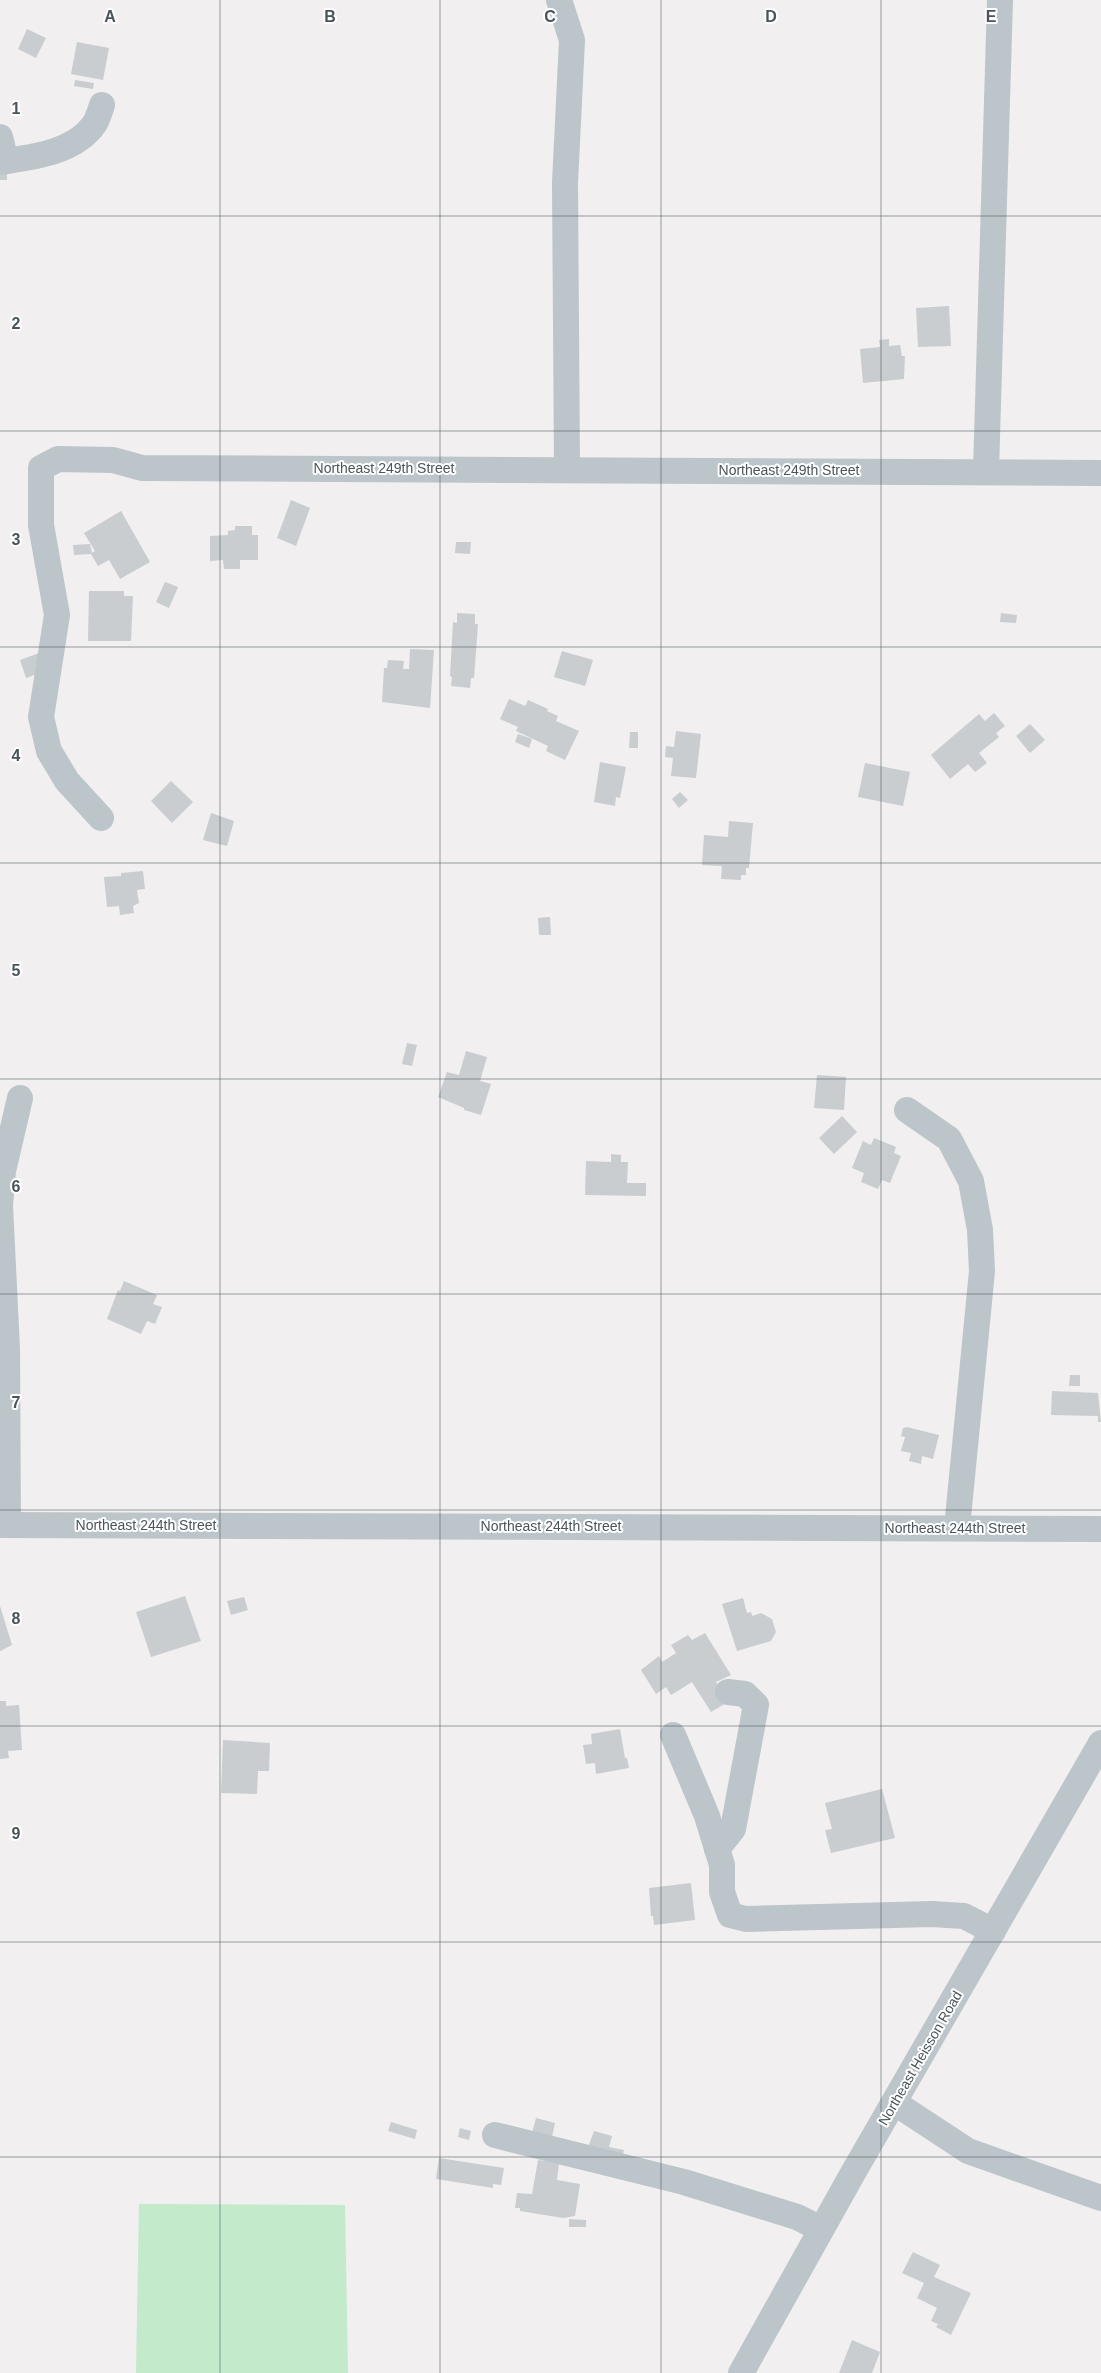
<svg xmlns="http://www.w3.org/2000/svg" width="1101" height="2373" viewBox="0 0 1101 2373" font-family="Helvetica,sans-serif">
<rect width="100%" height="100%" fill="#f1efef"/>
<path fill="#c2eacb" d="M139 2204 345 2205 348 2373H136Z"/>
<g fill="#c9cdd0">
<path d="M27 29 46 38 36 58 18 49Z"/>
<path d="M77 42 109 48 103 80 71 74Z"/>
<path d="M75 80 94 83 93 89 74 86Z"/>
<rect x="0" y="170" width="7" height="10"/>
<path d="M949 306 951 346 918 347 916 308Z"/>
<path d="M889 339V346L900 345 902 356H905L904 379 863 383 860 349 880 347 879 340Z"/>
<path d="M291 500 310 508 296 546 277 538Z"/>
<path d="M121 511 150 562 120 579 109 560 98 566 91 554 74 555 73 545 90 544 92 553 95 551 84 533Z"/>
<path d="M235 526H252V535H258V560H240V569H224L223 560 210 561V536L228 535V531L235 530Z"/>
<path d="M456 542H471L470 554 455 553Z"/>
<path d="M165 582 178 587 169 608 156 602Z"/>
<path d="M89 591H124V596H133L131 641H88Z"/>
<path d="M457 613 475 614V624H478L474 678H471L470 688 451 686 452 677 450 676 453 622 457 623Z"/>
<path d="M1001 613 1017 615 1016 623 1000 622Z"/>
<path d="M410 649 434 650 430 708 382 702 384 668H387L388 660 404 661 403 669H409Z"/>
<path d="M562 651 593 660 585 686 554 677Z"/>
<path d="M39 653 46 671 26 678 20 660Z"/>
<path d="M509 699 525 706 528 700 548 709 547 711 558 716 556 721 579 731 565 760 546 751 548 746 516 731 518 727 500 719Z"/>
<path d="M994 713 1005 726 996 733 999 737 979 753 987 763 975 772 968 764 950 779 931 755 979 714 985 721Z"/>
<path d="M1030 724 1045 740 1030 753 1016 736Z"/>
<path d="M676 731 701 734 696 778 671 776 673 758 665 757 666 746 674 747Z"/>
<path d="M630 732H638V748H629Z"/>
<path d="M518 734 532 739 529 748 515 742Z"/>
<path d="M600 762 626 767 620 798 616 797 615 806 594 802Z"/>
<path d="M865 763 910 772 903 806 858 797Z"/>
<path d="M171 781 193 802 172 823 151 801Z"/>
<path d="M680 792 688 800 679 808 672 799Z"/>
<path d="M211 813 234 821 227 846 203 840Z"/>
<path d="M729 821 753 823 749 868H746V875H741V880L721 879 722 866 702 865 704 835 728 837Z"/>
<path d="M143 871 145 889 137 890 139 903 133 906 134 913 120 915 119 906 107 907 104 877 121 876V873Z"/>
<path d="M550 917 551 935H539L538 918Z"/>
<path d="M407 1043 417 1045 412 1066 402 1064Z"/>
<path d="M466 1051 487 1057 480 1081 491 1084 481 1115 464 1110V1108L438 1097 447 1072 459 1075Z"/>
<path d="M817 1075 846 1077 844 1110 814 1108Z"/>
<path d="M842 1116 857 1132 834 1154 819 1138Z"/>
<path d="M874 1138 896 1147 894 1153 901 1156 890 1183 882 1180 878 1189 861 1182 864 1173 852 1168 863 1141 871 1145Z"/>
<path d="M611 1154 621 1155V1162H628L627 1183H646V1196L585 1195 586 1161 611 1162Z"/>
<path d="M124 1281 157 1295 153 1304 162 1307 155 1324 147 1321 141 1334 107 1319 118 1290 120 1291Z"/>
<path d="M1070 1375H1080V1386H1069Z"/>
<path d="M1052 1391 1098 1393 1101 1422H1098V1416L1051 1415Z"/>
<path d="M907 1427 939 1435 933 1459 922 1456 921 1464 909 1461 911 1453 901 1451 905 1437 901 1436 903 1428Z"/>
<path d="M185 1596 201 1641 151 1657 136 1612Z"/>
<path d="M244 1597 248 1610 231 1615 227 1601Z"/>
<path d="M743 1598 747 1613 751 1612 752 1616 761 1613 772 1619 776 1632 771 1641 737 1651 722 1604Z"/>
<path d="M0 1606 12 1645 0 1651Z"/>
<path d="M705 1633 731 1675 716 1682 728 1702 711 1712 692 1682 671 1695 666 1687 656 1694 641 1670 659 1656 662 1662 676 1653 671 1645 688 1635 692 1640Z"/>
<path d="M0 1701H6V1706L19 1705 22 1750 8 1751 9 1758 0 1759Z"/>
<path d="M620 1729 625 1758H627L629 1768 596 1774 595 1763 586 1764 583 1745 592 1744 591 1734Z"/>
<path d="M223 1740 270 1743 269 1771H258L257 1794 221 1793Z"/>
<path d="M882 1789 895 1838 831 1853 825 1830 832 1829 825 1803Z"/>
<path d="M691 1883 695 1920 654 1925 653 1916H651L649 1888Z"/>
<path d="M536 2118 555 2123 550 2146 530 2141Z"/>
<path d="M391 2122 417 2130 415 2139 388 2131Z"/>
<path d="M460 2128 471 2131 469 2140 458 2137Z"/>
<path d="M594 2131 612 2136 609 2147 624 2150 622 2159 587 2150Z"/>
<path d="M439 2158 504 2168 501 2185 493 2184V2188L436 2179Z"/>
<path d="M538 2160 559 2163 557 2180 580 2184 575 2216 563 2218 520 2211V2208H515L517 2193 532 2194Z"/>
<path d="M569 2219 586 2220V2227H569Z"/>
<path d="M913 2252 940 2265 934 2277 971 2293 951 2335 936 2327 938 2324 931 2321 937 2308 917 2298 924 2283 902 2273Z"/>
<path d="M852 2340 880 2352 872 2373H839Z"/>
</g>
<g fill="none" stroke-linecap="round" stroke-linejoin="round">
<g stroke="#bcc5ca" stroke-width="26">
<path d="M559 0 572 40 565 183 567 468"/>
<path d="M0 137 6 161"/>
<path d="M0 162C32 157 75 153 95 123 98 118 100 111 102 105"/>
<path d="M986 471 1000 0"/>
<path d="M101 818 67 781 49 751 41 717 57 615 41 525V468L58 459 113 460 142 468 1101 473"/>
<path d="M907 1110 949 1139 971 1181 980 1230 982 1271 957 1528"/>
<path d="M0 1525 1101 1529"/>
<path d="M8 1525 7 1349 0 1205 3 1171 20 1098"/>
<path d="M673 1735 707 1816 722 1865V1892L730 1915 746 1919 932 1914 964 1916 993 1931"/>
<path d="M717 1849 733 1829 756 1705 745 1694 728 1692"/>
<path d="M895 2103 968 2151 1101 2198"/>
<path d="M495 2135 684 2182 797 2217 821 2229"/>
<path d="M741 2373 853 2173 1101 1743"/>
</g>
</g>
<path fill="none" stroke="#49555a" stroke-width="1" stroke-opacity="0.55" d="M220 0V2373M440 0V2373M661 0V2373M881 0V2373M0 216H1101M0 431H1101M0 647H1101M0 863H1101M0 1079H1101M0 1294H1101M0 1510H1101M0 1726H1101M0 1942H1101M0 2157H1101"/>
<g text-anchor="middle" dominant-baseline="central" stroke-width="4" stroke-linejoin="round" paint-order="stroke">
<g font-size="14" fill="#49555a" stroke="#fff">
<text x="384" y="468">Northeast 249th Street</text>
<text x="789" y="470">Northeast 249th Street</text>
<text x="146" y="1525">Northeast 244th Street</text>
<text x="551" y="1526">Northeast 244th Street</text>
<text x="955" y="1528">Northeast 244th Street</text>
<text transform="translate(920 2058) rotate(-60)">Northeast Heisson Road</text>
</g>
</g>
<g font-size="16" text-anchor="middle" font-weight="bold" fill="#49555a" stroke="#fff" stroke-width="4" stroke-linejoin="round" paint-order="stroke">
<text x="110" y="22">A</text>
<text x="330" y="22">B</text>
<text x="550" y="22">C</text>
<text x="771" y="22">D</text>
<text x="991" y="22">E</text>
<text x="16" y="114">1</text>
<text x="16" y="329">2</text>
<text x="16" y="545">3</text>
<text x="16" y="761">4</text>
<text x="16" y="976">5</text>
<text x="16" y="1192">6</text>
<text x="16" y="1408">7</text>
<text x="16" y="1624">8</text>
<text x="16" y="1839">9</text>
</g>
</svg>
